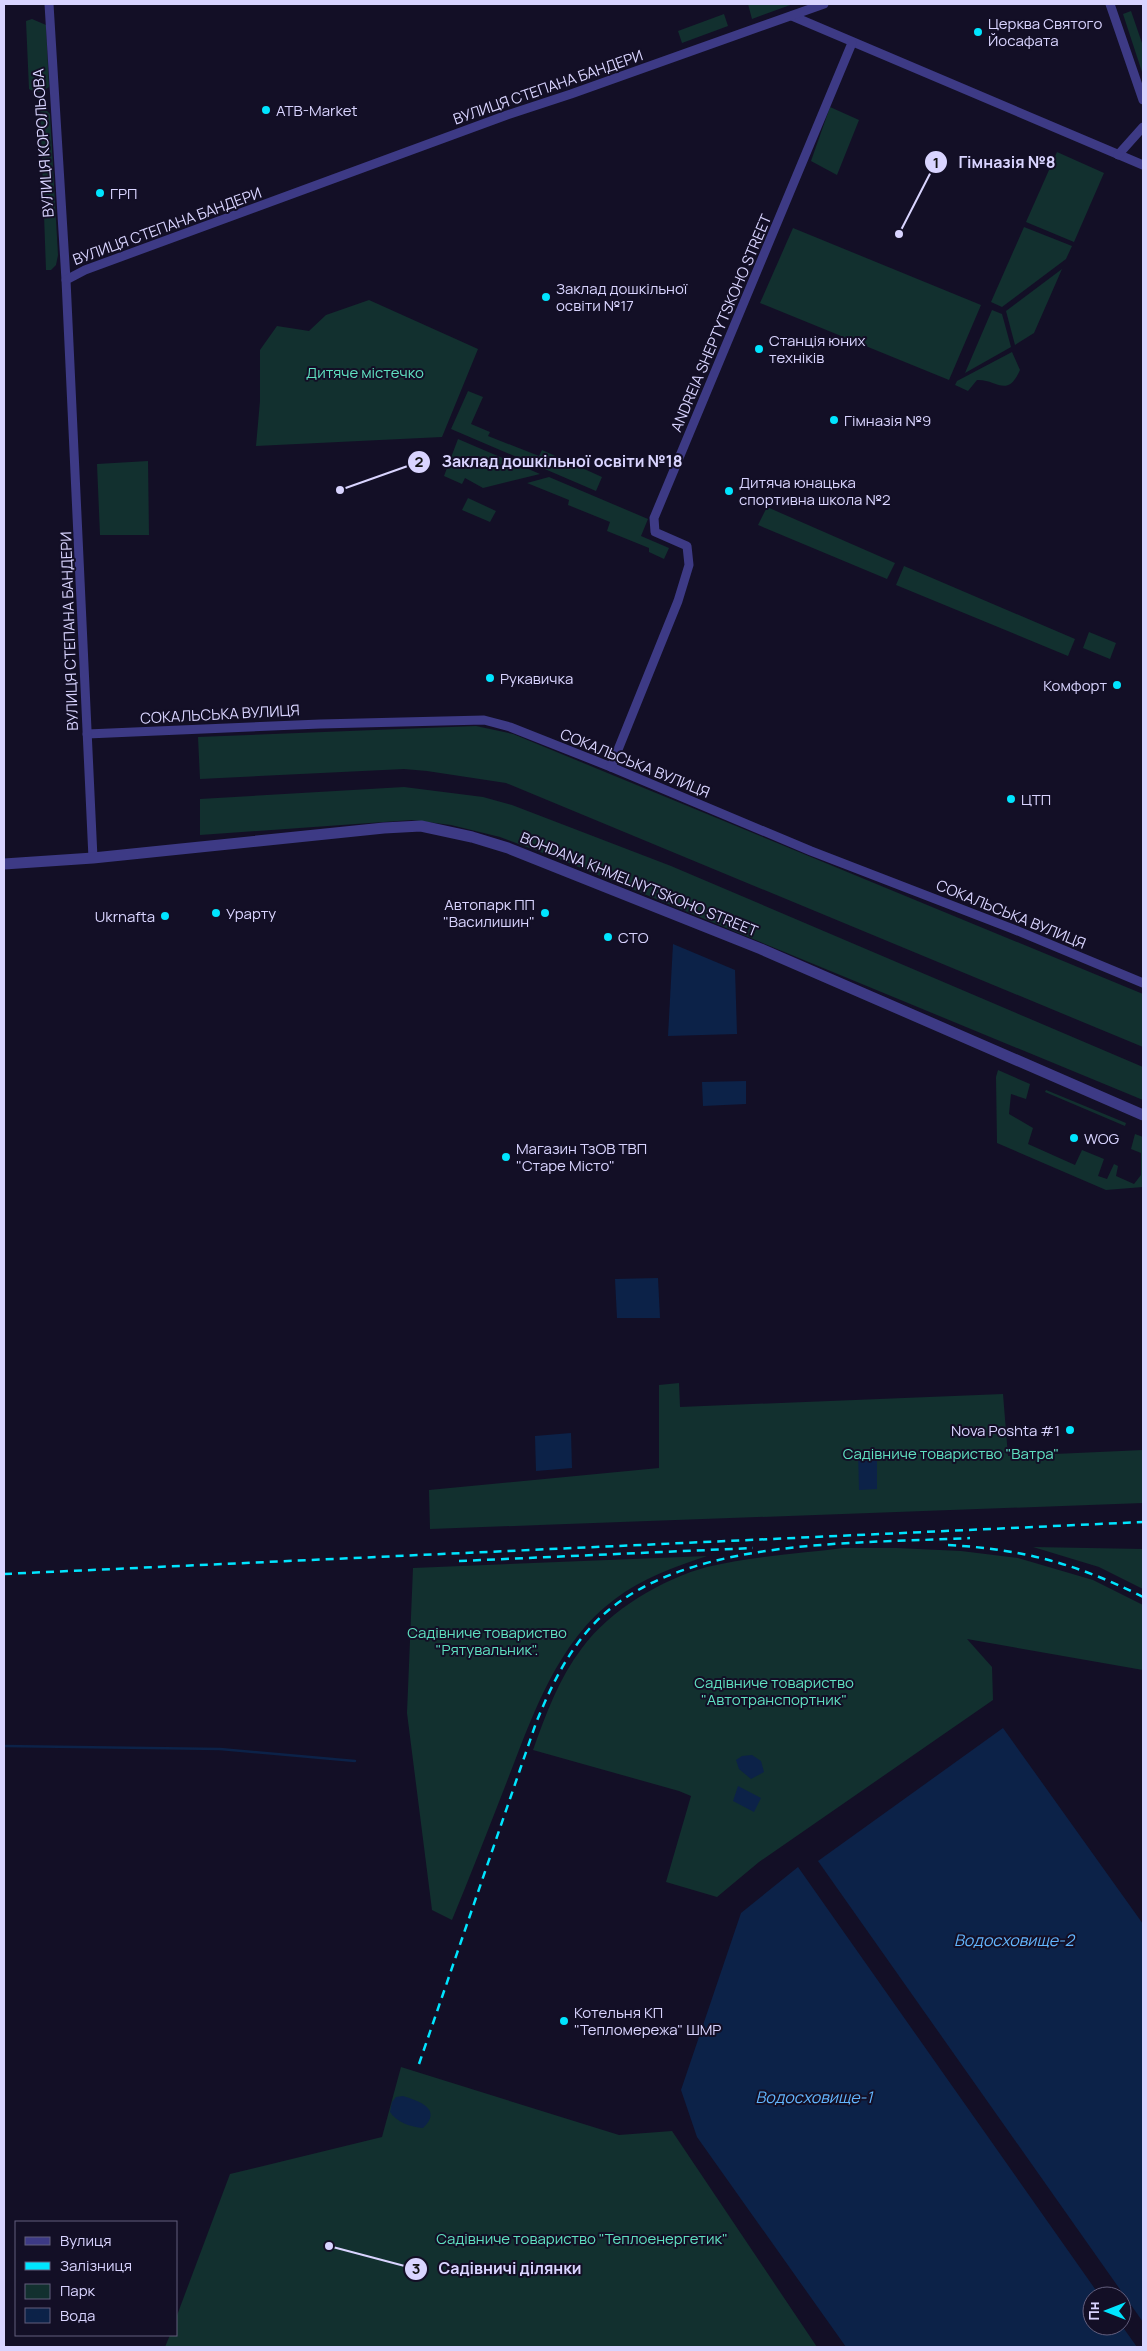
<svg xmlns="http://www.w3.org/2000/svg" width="1147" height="2351" viewBox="0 0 1147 2351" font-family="Manrope,sans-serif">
<rect width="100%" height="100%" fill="#130f26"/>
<g fill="#12302f">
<path d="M748 4H793L752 19Z"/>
<path d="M1131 11 1143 46V75L1123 14Z"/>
<path d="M724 14 728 26 682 43 678 31Z"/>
<path d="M32 19 46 25 49 87C42 92 37 94 29 89L26 21Z"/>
<path d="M40 104 50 114 58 255 56 265 51 270H46Z"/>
<path d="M830 107 859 120 837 175 811 161Z"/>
<path d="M1057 152 1104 173 1074 242 1026 222Z"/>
<path d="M1024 227 1072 246 1066 259 1002 307 991 302Z"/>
<path d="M793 228 981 305 949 380 760 303Z"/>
<path d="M1062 269 1034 333 1015 345 1006 311Z"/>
<path d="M369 300 478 349 442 437 256 446 260 401V350L277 326 309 331 326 315Z"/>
<path d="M992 310 1002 314 1011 347 965 373Z"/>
<path d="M1012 352 1020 370C1007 399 997 379 977 380L968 391 955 385 957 381Z"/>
<path d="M468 391 483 397 471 424 490 432 488 436 539 456 542 450 602 477 596 491 451 429Z"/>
<path d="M458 439 540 474 483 488 465 478 462 484 444 476Z"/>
<path d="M148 461 149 535H100L97 464Z"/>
<path d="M549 477 648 519 641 536 669 548 664 559 649 552V548L607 531 610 522 568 505 569 500 527 483Z"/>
<path d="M468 498 496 511 490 522 462 510Z"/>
<path d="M767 507 895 563 887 579 758 525Z"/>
<path d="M904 566 1075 639 1068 656 896 585Z"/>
<path d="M1089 632 1116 643 1110 659 1083 648Z"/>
<path d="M476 726 513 734 1143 994V1047L506 783 427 771 404 769 200 779 198 737Z"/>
<path d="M404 787 483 797 512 805 671 866 1143 1067V1100L559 859 500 837 451 825 412 820 200 835V799Z"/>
<path d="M998 1070 1030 1084 1026 1099 1011 1094 1009 1114 1033 1128 1028 1144 1075 1165 1082 1150 1104 1159 1098 1176 1107 1179 1114 1164 1118 1166 1116 1176 1134 1184 1141 1175V1153L1131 1149 1135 1134 1143 1137V1187L1106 1190 997 1143 996 1077Z"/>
<path d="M1046 1090 1126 1123 1125 1126 1045 1092Z"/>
<path d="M679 1383 680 1407 1003 1394 1008 1456 1143 1450V1503L430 1529 429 1490 659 1468V1385Z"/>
<path d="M1033 1547 1143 1549V1589L1099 1567Z"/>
<path d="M843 1548H897L961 1551 1018 1558 1093 1580 1143 1605V1670L967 1639 992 1667 993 1700 759 1862 717 1897 666 1882 691 1796 679 1791 533 1750C546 1714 559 1678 582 1648 610 1610 662 1579 707 1567 751 1556 798 1554 843 1548Z"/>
<path d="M707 1556C676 1566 641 1579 615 1599 555 1643 530 1723 504 1789 487 1833 470 1876 452 1920L432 1910 407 1713 413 1568Z"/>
<path d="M401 2067 619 2135 672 2131 817 2347H165L170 2335H176V2318L230 2174 382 2137Z"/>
</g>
<g fill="#0c2248">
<path d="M673 944 735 970 737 1034 668 1036Z"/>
<path d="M746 1081V1104L703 1106 702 1082Z"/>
<path d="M658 1278 660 1318H617L615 1279Z"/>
<path d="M571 1433 572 1468 536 1471 535 1436Z"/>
<path d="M877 1450V1489L859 1490 858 1451Z"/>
<path d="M1003 1728 1143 1924V2322L818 1861Z"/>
<path d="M752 1755 761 1761 764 1772 751 1779 739 1769 736 1760 742 1756Z"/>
<path d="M738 1786 761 1798 754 1812 733 1801Z"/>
<path d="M798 1867 1100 2296H1092V2326H1122L1137 2347H846L697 2137 681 2090 741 1913Z"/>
<path d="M403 2096C419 2101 443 2109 423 2128 411 2127 396 2122 390 2112L392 2102 396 2097Z"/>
</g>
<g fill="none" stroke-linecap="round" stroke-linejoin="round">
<path stroke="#0c2248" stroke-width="2.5" d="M4 1746 220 1749 355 1761"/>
<g stroke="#3d3a85" stroke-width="9">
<path d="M49 4 66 280"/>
<path d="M1110 4 1143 100"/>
<path d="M792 16 1143 165"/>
<path d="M1118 155 1143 127"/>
<path d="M87 734 320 724 484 720 510 727 611 767 811 851 1013 929 1143 983"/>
<path d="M611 767 678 601 689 565 687 546 655 532 654 518 852 43"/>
<path d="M93 858 66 280 85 270 507 115 571 94 824 4"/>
</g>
<path stroke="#3d3a85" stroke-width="11" d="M4 864 93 858 384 828 421 826 472 837 508 848 761 949 1143 1115"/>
<g stroke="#00e5ff" stroke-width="2.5" stroke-dasharray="8 6" stroke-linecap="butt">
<path d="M948 1545C1022 1549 1078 1564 1143 1597"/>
<path d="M459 1561 753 1548"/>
<path d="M4 1574 1143 1522"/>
<path d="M419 2064 536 1723C553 1681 574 1638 610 1609 699 1537 861 1544 970 1538"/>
</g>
</g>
<g fill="#00e5ff" stroke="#130f26" stroke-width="2">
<circle cx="978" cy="32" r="5"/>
<circle cx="266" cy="110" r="5"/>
<circle cx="100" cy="193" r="5"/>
<circle cx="546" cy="297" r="5"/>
<circle cx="759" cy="349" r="5"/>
<circle cx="834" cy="420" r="5"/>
<circle cx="729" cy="491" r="5"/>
<circle cx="490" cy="678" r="5"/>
<circle cx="1117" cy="685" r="5"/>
<circle cx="1011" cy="799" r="5"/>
<circle cx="216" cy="913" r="5"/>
<circle cx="545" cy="913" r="5"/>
<circle cx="165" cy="916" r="5"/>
<circle cx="608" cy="937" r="5"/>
<circle cx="1074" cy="1138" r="5"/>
<circle cx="506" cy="1157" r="5"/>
<circle cx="1070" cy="1430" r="5"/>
<circle cx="564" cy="2021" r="5"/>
</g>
<g text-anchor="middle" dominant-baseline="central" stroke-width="4" stroke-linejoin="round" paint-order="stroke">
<g font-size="15" fill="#d9d4ff" stroke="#130f26" text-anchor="start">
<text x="988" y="23">Церква Святого<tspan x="988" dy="17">Йосафата</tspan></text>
<text x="276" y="110">ATB-Market</text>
<text x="110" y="193">ГРП</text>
<text x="556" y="288">Заклад дошкільної<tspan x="556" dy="17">освіти №17</tspan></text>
<text x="769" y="340">Станція юних<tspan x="769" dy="17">техніків</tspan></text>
<text x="844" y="420">Гімназія №9</text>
<text x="739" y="482">Дитяча юнацька<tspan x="739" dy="17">спортивна школа №2</tspan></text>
<text x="500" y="678">Рукавичка</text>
<text x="1107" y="685" text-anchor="end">Комфорт</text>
<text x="1021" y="799">ЦТП</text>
<text x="535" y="904" text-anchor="end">Автопарк ПП<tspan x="535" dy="17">"Василишин"</tspan></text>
<text x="226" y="913">Урарту</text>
<text x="155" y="916" text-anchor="end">Ukrnafta</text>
<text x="618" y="937">СТО</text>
<text x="1084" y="1138">WOG</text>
<text x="516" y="1148">Магазин ТзОВ ТВП<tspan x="516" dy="17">"Старе Місто"</tspan></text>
<text x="1060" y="1430" text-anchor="end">Nova Poshta #1</text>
<text x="574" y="2012">Котельня КП<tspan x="574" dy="17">"Тепломережа" ШМР</tspan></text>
</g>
<g font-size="15" fill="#d9d4ff" stroke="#130f26">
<text transform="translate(548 87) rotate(-19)">ВУЛИЦЯ СТЕПАНА БАНДЕРИ</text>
<text transform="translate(43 143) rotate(-94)">ВУЛИЦЯ КОРОЛЬОВА</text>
<text transform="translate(167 226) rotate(-20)">ВУЛИЦЯ СТЕПАНА БАНДЕРИ</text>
<text transform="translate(721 323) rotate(-67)">ANDREIA SHEPTYTSKOHO STREET</text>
<text transform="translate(69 631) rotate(-92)">ВУЛИЦЯ СТЕПАНА БАНДЕРИ</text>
<text transform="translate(220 714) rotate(-3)">СОКАЛЬСЬКА ВУЛИЦЯ</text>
<text transform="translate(635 763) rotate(22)">СОКАЛЬСЬКА ВУЛИЦЯ</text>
<text transform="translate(639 884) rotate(22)">BOHDANA KHMELNYTSKOHO STREET</text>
<text transform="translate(1011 914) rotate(22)">СОКАЛЬСЬКА ВУЛИЦЯ</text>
</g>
<g font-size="15" fill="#5fe0c0" stroke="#130f26">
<text x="365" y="372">Дитяче містечко</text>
<text x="951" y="1453">Садівниче товариство "Ватра"</text>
<text x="487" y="1632">Садівниче товариство<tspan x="487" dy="17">"Рятувальник".</tspan></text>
<text x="774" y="1682">Садівниче товариство<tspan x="774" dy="17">"Автотранспортник"</tspan></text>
<text x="582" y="2238">Садівниче товариство "Теплоенергетик"</text>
</g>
<g font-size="16" font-style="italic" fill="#62b6ff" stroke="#130f26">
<text x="1014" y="1940">Водосховище-2</text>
<text x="814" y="2097">Водосховище-1</text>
</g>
</g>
<path fill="none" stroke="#d9d4ff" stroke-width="2" d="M899 234L936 162M340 490L419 462M329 2246L416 2269"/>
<g fill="#d9d4ff" stroke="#130f26" stroke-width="2">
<circle cx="899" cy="234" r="5"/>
<circle cx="340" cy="490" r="5"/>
<circle cx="329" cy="2246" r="5"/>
<circle cx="936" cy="162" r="12"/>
<circle cx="419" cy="462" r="12"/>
<circle cx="416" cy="2269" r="12"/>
</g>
<g font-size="15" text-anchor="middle" font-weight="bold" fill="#111">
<text x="936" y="168">1</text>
<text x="419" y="467">2</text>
<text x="416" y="2274">3</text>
</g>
<g font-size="16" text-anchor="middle" font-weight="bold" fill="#d9d4ff" stroke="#130f26" stroke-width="4" stroke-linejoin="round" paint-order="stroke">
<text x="1007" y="168">Гімназія №8</text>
<text x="562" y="467">Заклад дошкільної освіти №18</text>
<text x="510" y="2274">Садівничі ділянки</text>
</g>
<rect width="1147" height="2351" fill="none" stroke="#d9d4ff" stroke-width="10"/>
<rect x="15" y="2221" width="162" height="115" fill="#130f26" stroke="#625e7d"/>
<rect x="25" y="2237" width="25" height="8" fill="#3d3a85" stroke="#625e7d"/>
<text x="60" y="2246" font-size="15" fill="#d9d4ff">Вулиця</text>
<rect x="25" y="2262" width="25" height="8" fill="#00e5ff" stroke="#625e7d"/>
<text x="60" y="2271" font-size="15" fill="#d9d4ff">Залізниця</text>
<rect x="25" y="2284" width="25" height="15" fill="#12302f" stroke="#625e7d"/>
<text x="60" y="2296" font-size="15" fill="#d9d4ff">Парк</text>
<rect x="25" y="2308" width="25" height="15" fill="#0c2248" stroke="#625e7d"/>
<text x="60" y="2321" font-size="15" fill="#d9d4ff">Вода</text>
<g transform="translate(1107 2311) rotate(270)"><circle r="24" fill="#130f26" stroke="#625e7d"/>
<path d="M0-4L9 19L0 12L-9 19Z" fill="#00e5ff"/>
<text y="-8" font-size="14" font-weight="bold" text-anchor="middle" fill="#d9d4ff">Пн</text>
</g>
</svg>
